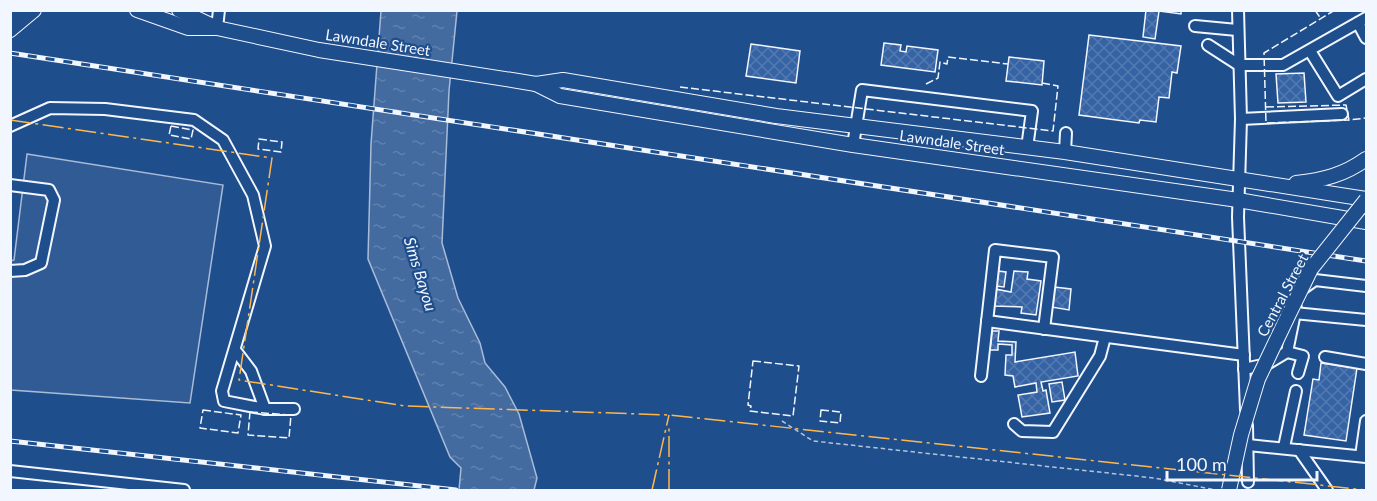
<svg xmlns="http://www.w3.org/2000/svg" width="1377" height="501" viewBox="0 0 1377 501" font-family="Lato,sans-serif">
<defs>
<pattern id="water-ripples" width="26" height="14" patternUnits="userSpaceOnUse" patternTransform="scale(1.5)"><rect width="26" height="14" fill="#446ba0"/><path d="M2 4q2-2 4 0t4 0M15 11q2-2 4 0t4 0" fill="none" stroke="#5f81ae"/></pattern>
<pattern id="building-cross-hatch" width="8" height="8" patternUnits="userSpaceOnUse" patternTransform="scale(1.5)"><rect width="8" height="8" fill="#3563a3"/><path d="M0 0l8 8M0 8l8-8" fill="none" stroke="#537ab1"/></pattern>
</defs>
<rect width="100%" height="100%" fill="#1f4e8c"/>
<path fill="#305b95" stroke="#a8bbd7" stroke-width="1.5" d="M27 154 223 185 190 403 11 390 10 261 14 260Z"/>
<path fill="url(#water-ripples)" stroke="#a8bbd7" stroke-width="1.5" d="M381 11H457L449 91 442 243 458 298 480 343 485 363 505 387 519 414 537 478 534 490H459L461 468 450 457 368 259 371 144Z"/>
<g fill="url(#building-cross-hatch)" stroke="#f2f6ff" stroke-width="1.5">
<path d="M1146 10H1181V14L1159 11 1155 39 1143 37Z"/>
<path d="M1089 35 1181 46 1177 73 1172 72 1169 98 1159 97 1156 122 1140 120 1139 123 1079 115Z"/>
<path d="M884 43 901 45 900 51 906 52 907 46 938 50 935 72 881 65Z"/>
<path d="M751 44 800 51 796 83 746 76Z"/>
<path d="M1009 57 1044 61 1042 85 1006 81Z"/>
<path d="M1304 73 1306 102 1278 103 1276 74Z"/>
<path d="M998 271 1006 272 1004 287 996 286Z"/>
<path d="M1014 271 1028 272 1027 279 1041 281 1036 315 1021 313 1022 307 993 306 995 289 1011 292Z"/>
<path d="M1054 287 1071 289 1069 310 1051 307Z"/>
<path d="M992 331H999L998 341 1016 342 1015 362 1075 352 1078 376 1041 382 1043 391 1046 390 1050 413 1022 417 1018 395 1037 392 1036 383 1015 387 1013 376 1005 375 1006 355H1012V345L998 344V350H990Z"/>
<path d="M1321 363 1357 368 1346 441 1304 435 1313 379 1319 380Z"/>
<path d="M1062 382 1065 400 1052 402 1049 384Z"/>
</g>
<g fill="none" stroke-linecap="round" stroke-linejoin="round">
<g stroke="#f2f6ff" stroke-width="14">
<g id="minor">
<path d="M1238 10 1241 119 1238 217 1246 410"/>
<path d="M1358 23 1366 38"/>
<path d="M1195 26 1237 30"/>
<path d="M217 28 219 10"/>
<path d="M1208 45 1239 65H1283L1366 18"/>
<path d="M1310 51 1338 96 1366 79"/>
<path d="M1241 119 1342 114"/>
<path d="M10 126 50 108 105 109 194 120 223 140 253 195 265 246 222 391 224 401 265 409H294"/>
<path d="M853 145 862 90 1032 111 1027 148"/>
<path d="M1065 152 1066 133"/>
<path d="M10 185 49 190 54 200 41 263 25 270 10 271"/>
<path d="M1301 290 1315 280 1366 286"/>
<path d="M1294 313 1366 320"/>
<path d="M987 321 1244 355"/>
<path d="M235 350 251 371 265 409"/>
<path d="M1287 352 1303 356 1298 373"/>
<path d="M1325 357 1366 364"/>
<path d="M1244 369 1267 364 1287 352 1296 308"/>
<path d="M981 376 995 250 1053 257 1044 329"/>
<path d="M1014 424 1022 431 1053 432 1100 356 1105 337"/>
<path d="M1247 425 1248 482"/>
<path d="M1248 445 1366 457"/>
<path d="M1284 447 1296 391"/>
<path d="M1299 450 1327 490"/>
<path d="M1361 456 1366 421"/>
<path d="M10 471 184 490"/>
</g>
</g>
<g stroke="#f2f6ff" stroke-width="16">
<g id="major">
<path d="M137 10 188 28H217L319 50 518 81 536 84 563 80 776 116 1065 152 1366 199"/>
<path d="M179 10 215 27"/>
<path d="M10 15 16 10"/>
<path d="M10 30 34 10"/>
<path d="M536 84 560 96 853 145 1238 200 1366 222"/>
<path d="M1296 183C1323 180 1344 175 1366 159"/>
</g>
</g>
<path stroke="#b3c4dc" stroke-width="1.5" stroke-dasharray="4.5 3" stroke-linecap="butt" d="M782 421 813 441 1154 478 1216 490"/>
<use href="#minor" stroke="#1f4e8c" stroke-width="10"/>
<use href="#major" stroke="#1f4e8c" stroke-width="14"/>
<g stroke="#f2f6ff" stroke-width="5">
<g id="rail">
<path d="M10 53 1366 261"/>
<path d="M10 441 456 490"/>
</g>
</g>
<use href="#rail" stroke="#1f4e8c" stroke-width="3" stroke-dasharray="9" stroke-linecap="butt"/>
<g stroke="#f2f6ff" stroke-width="16" stroke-linecap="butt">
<path id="major-bridge" d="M1229 490 1241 435 1258 379 1288 316 1311 269 1366 200"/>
</g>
<use href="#major-bridge" stroke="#1f4e8c" stroke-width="14"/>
<g stroke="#f2f6ff" stroke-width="1.5" stroke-dasharray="8 3" stroke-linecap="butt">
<path d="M1315 10 1321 19"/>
<path d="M1335 10 1264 53 1266 123 1349 120"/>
<path d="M926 84 938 78 940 62 947 64 948 57 1008 64"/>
<path d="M680 87 1053 131 1058 86 1042 83"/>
<path d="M1266 107 1346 105 1349 120 1366 118"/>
<path d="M171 126 193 130 191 139 169 135Z"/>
<path d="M259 139 282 142 281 152 258 149Z"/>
<path d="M753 361 799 366 793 416 750 411 751 406 748 405Z"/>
<path d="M203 410 241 415 238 433 200 428Z"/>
<path d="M821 410 841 412 840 423 820 421Z"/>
<path d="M250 412 291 415 289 438 248 435Z"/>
</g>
<g stroke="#ffb74d" stroke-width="1.5" stroke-dasharray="21 4.5 3 4.5" stroke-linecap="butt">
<path d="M10 120 272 158 239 380 405 406 669 415 1366 490"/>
<path d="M652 490 669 415"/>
<path d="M669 490V424"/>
</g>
</g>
<g text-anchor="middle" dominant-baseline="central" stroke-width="4.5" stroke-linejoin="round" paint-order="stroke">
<g font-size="15" fill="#f2f6ff" stroke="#1f4e8c">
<text transform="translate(378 42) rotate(9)">Lawndale Street</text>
<text transform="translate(952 142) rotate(8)">Lawndale Street</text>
<text transform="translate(1282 295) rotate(-62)">Central Street</text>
</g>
<g font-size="16" font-style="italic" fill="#f2f6ff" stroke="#1f4e8c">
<text transform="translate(421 274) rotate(73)">Sims Bayou</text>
</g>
</g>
<rect width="1377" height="501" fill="none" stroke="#f2f6ff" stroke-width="24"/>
<path d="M1167 471v9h150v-9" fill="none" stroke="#f2f6ff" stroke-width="3"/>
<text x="1176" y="471" font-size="18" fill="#f2f6ff" stroke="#1f4e8c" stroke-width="4.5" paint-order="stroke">100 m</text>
</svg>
